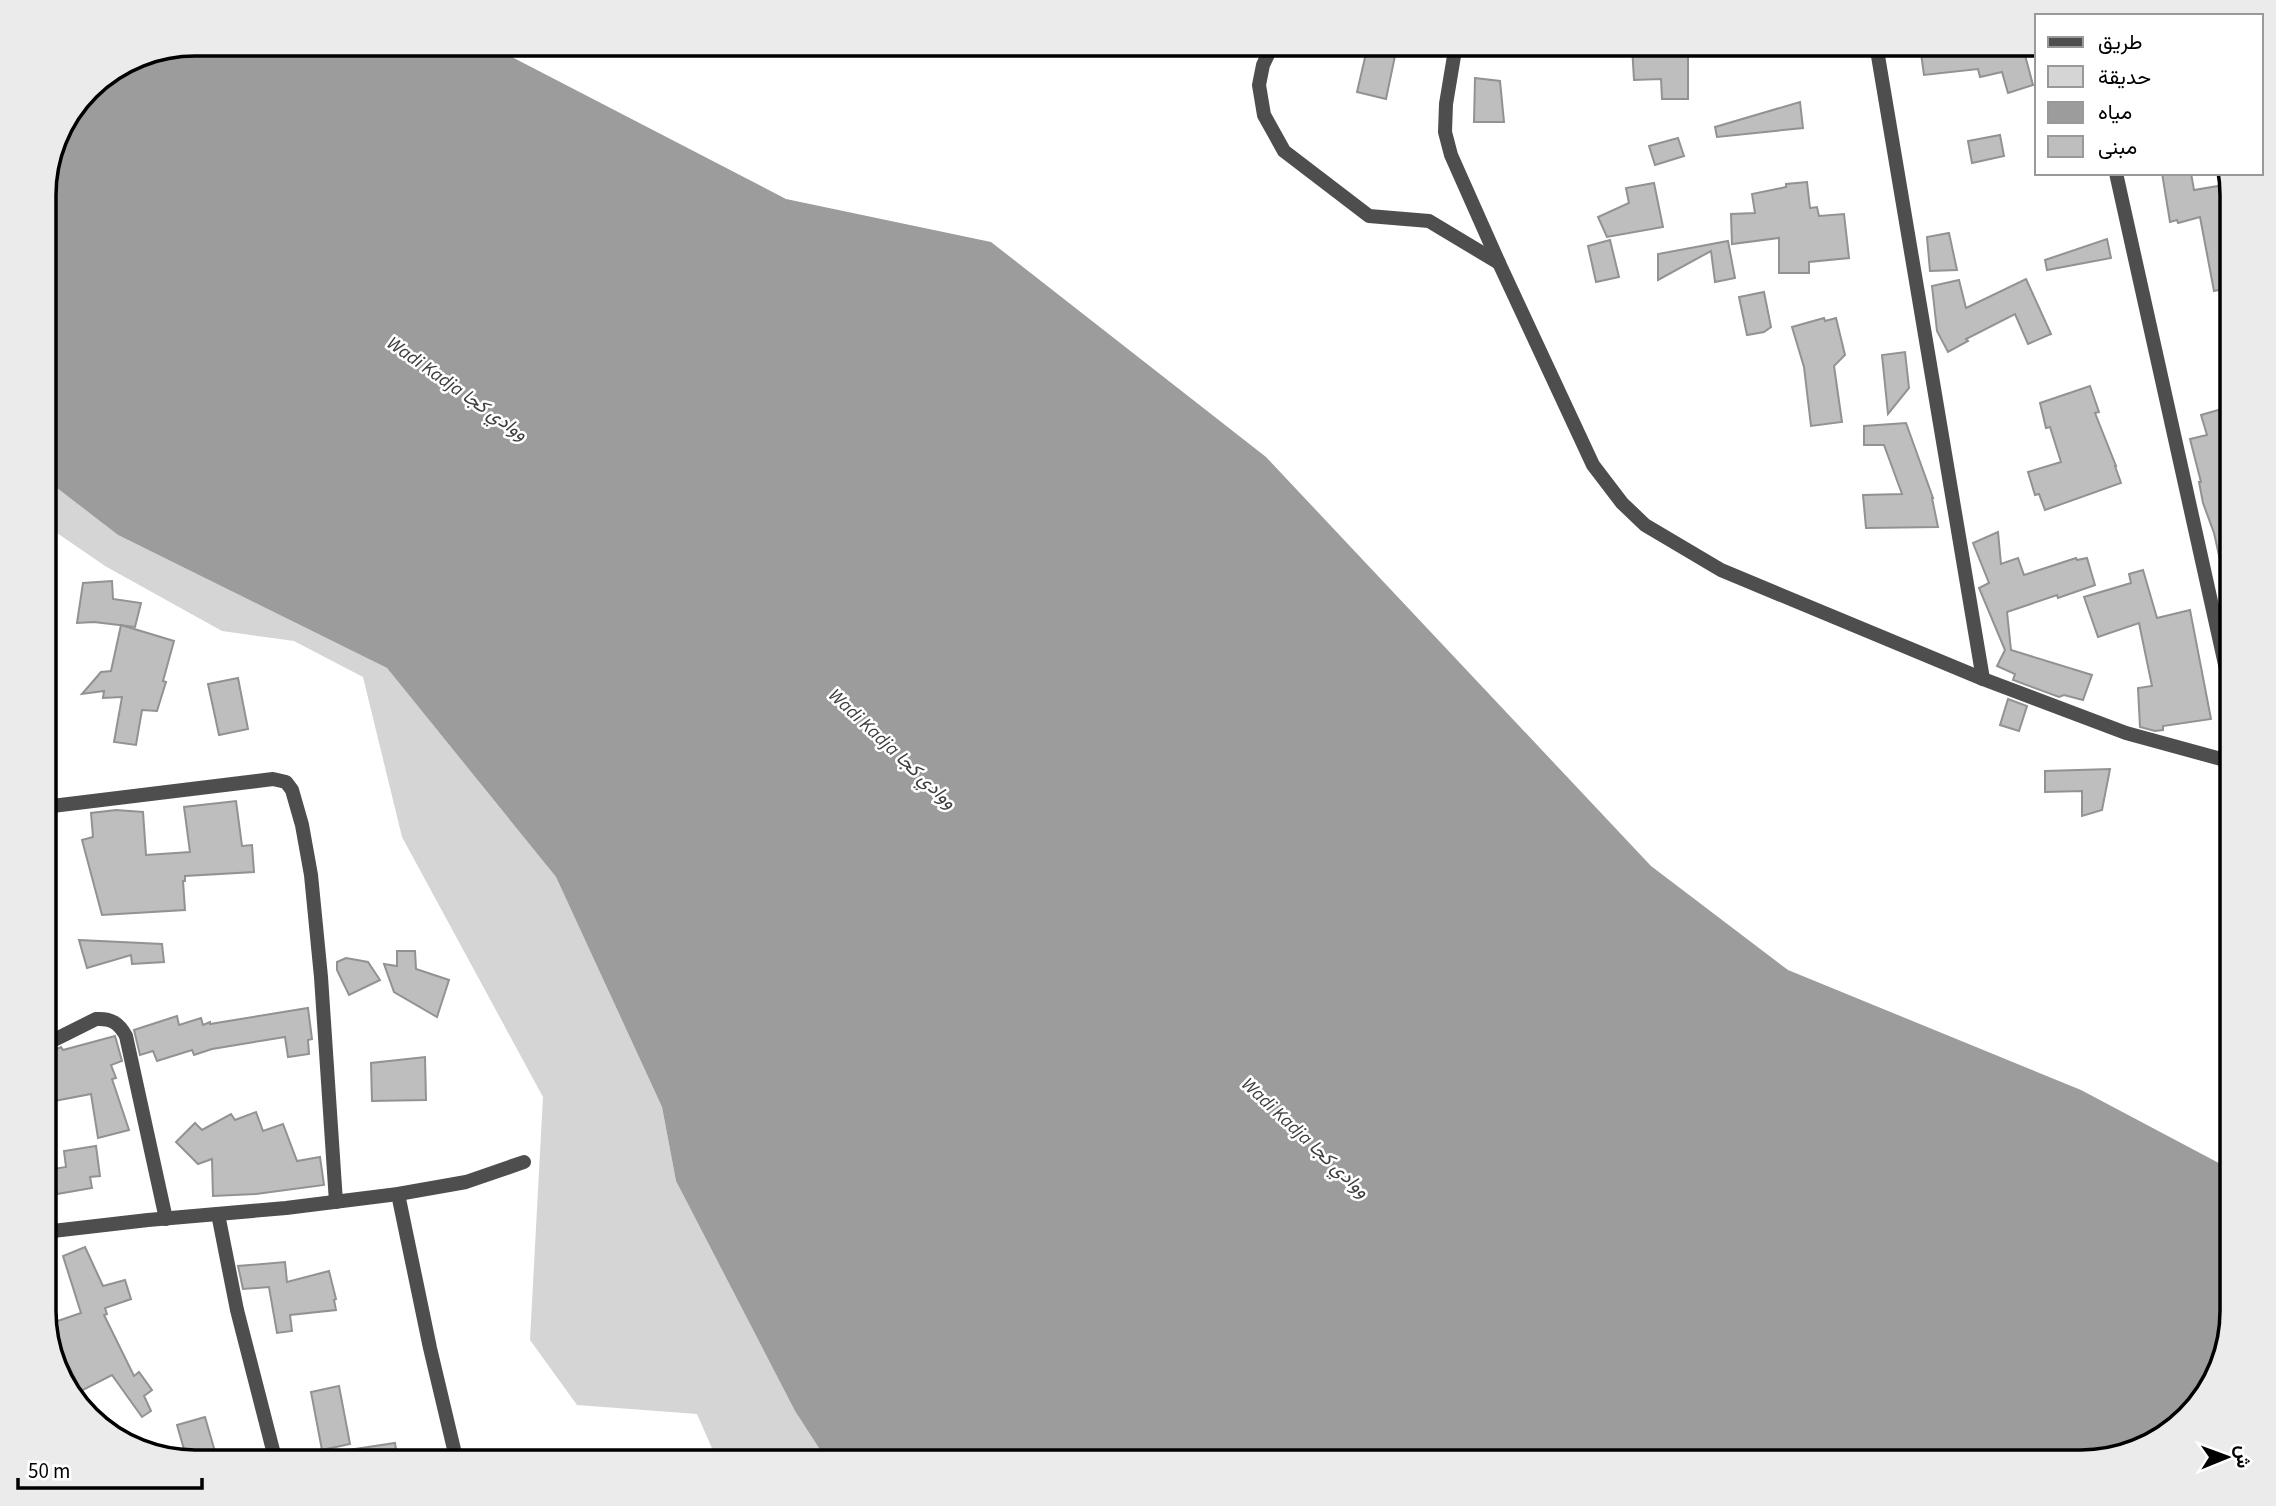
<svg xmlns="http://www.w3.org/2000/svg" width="2276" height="1506" viewBox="0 0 2276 1506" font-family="'Source Sans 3',Vazirmatn,sans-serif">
<rect width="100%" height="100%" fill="#fff"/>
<path fill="#d5d5d5" d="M44 478 118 535 387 668 556 877 662 1107 676 1181 795 1411 828 1462H718L697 1414 577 1405 530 1340 543 1097 402 837 363 677 294 641 222 631 105 566 44 524Z"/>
<path fill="#9c9c9c" d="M195 44H487L786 199 991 242 1266 457 1651 866 1788 970 2081 1090 2232 1170V1311L2206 1395 2156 1442 2081 1462H828L795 1411 676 1181 662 1107 556 877 387 668 118 535 44 478V186L55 137 88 88 138 55Z"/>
<g fill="#bebebe" stroke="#929292" stroke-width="2">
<path d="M1642 44H1688V99H1662L1661 79 1634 80 1632 46Z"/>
<path d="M1937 44H2022L2033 85 2008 93 2002 72 1980 77 1978 69 1924 75 1920 46Z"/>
<path d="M1367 49 1395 56 1386 99 1357 92Z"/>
<path d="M1475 78 1500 81 1504 122H1474Z"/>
<path d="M1800 102 1803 128 1717 137 1715 127Z"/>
<path d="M2000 135 2004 156 1972 163 1968 141Z"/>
<path d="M1678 138 1684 156 1655 165 1649 146Z"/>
<path d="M2162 173H2191L2194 190 2230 184 2232 195V287L2214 291 2200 217 2178 223 2177 220 2170 222Z"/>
<path d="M1807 182 1810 208 1817 207 1819 216 1844 214 1849 258 1809 262V273H1779V238L1732 244 1731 214 1755 213 1752 194 1786 187V184Z"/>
<path d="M1654 183 1663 227 1607 237 1598 217 1629 203 1626 188Z"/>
<path d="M1949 233 1957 270 1930 271 1927 237Z"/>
<path d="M2107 239 2111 258 2047 270 2045 260Z"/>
<path d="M1610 240 1619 277 1596 282 1588 246Z"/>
<path d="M1728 241 1735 278 1715 282 1711 251 1658 280V254Z"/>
<path d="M2026 279 2051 334 2028 344 2015 314 1966 339 1968 341 1948 352 1937 331 1932 286 1959 280 1966 308Z"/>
<path d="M1764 292 1771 327 1764 332 1747 335 1739 297Z"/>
<path d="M1824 318 1825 321 1836 318 1845 355 1834 366 1842 422 1811 426 1804 367 1792 327Z"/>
<path d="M1905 352 1909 388 1888 414 1882 355Z"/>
<path d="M2090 386 2099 412 2095 413 2116 466H2115L2121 483 2045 510 2039 494 2035 495 2028 472 2061 462 2050 427 2046 428 2040 403Z"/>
<path d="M2232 406V577L2224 578 2214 533 2203 503 2199 482H2201L2190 439 2207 435 2201 415Z"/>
<path d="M1906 423 1933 498H1932L1938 527 1866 528 1863 495 1902 494 1884 445H1864V426Z"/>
<path d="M1998 532 2001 564 2018 558 2024 575 2076 558 2077 560 2087 558 2095 585 2058 598 2057 595 2007 612 2011 650 2092 675 2083 700 2064 695 2059 697 2013 680 2015 674 1997 666 2005 650 1979 588 1989 583 1973 543Z"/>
<path d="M2143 570 2157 618 2190 610 2211 719 2163 726V730L2155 731 2140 727 2138 688 2152 686 2139 623 2098 637 2084 597 2131 583 2129 574Z"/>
<path d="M112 581 113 599 141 603 135 627 94 622 77 623 83 583Z"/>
<path d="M121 625 174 641 163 681 166 682 157 711 142 710 136 745 114 742 122 697 103 698 104 691 82 694 101 672 111 671Z"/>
<path d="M238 678 248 729 219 735 208 684Z"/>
<path d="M2008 699 2027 706 2019 731 2000 725Z"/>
<path d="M2110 769 2102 810 2082 816V791L2045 792V771Z"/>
<path d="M236 801 242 846 252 845 254 872 185 876V881H183L185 910 102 915 82 840 93 837 91 813 116 810 143 812 146 855 190 852 184 807Z"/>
<path d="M79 940 162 944 164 962 132 964 131 955 87 968Z"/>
<path d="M397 951H415L416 969 449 980 437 1017 394 992 384 964 397 966Z"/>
<path d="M346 958 368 962 380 980 349 995 337 970V962Z"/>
<path d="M308 1008 312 1039 308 1040 309 1054 288 1057 285 1037 212 1049 194 1055 192 1050 157 1061 153 1051 140 1055 134 1030 177 1016 179 1025 201 1018 203 1025 210 1022V1024Z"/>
<path d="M115 1036 122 1061 111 1065 116 1078 112 1079 129 1130 98 1138 91 1094 44 1103V1055L61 1047 63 1050Z"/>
<path d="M425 1057 426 1100 372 1101 371 1063Z"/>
<path d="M256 1112 263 1131 283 1124 297 1161 320 1157 324 1185 256 1194 213 1196 212 1159 198 1164 176 1142 195 1123 202 1130 231 1114 235 1120Z"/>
<path d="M96 1146 100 1176 90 1177 92 1188 57 1194 53 1169 66 1167 64 1151Z"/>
<path d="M85 1247 103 1286 125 1280 131 1299 105 1308 107 1314 104 1315 134 1376 139 1372 152 1390 144 1396 151 1411 142 1417 112 1375 81 1391 60 1348 53 1350 46 1325 81 1313 63 1256Z"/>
<path d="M285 1262 287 1282 329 1271 336 1299 334 1300 336 1310 290 1315 292 1331 277 1333 269 1287 243 1289 238 1266Z"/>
<path d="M339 1386 350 1444 322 1450 311 1392Z"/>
<path d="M205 1417 218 1462H195L187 1460 177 1425Z"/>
<path d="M395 1443 398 1462H342L341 1451Z"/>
</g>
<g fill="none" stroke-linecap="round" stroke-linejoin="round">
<g stroke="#4e4e4e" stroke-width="14">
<path d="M1273 44 1263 65 1259 85 1264 115 1284 151 1369 216 1429 221 1499 263"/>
<path d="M1456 44 1446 104 1445 132 1451 155 1499 263 1593 465 1622 503 1645 525 1721 570 1983 679 2126 733 2232 762"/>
<path d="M1876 44 1983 679"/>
<path d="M2116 173 2232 696"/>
<path d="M44 807 273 779 286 782 292 790 302 825 311 875 321 977 336 1202"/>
<path d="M44 1045 96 1019C111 1018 119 1023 126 1036L166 1219"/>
<path d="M398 1194 430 1348 457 1462"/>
<path d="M218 1214 237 1310 276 1462"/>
<path d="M44 1232 148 1220 286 1208 398 1194 466 1182 524 1162"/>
</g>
</g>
<g text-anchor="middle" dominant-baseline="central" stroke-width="5" stroke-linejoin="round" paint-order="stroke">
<g font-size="19" font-style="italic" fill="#3d3d3d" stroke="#fff">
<text transform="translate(457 389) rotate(35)">Wadi Kadja ووادي كجا</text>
<text transform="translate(892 749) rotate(43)">Wadi Kadja ووادي كجا</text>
<text transform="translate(1305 1138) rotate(43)">Wadi Kadja ووادي كجا</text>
</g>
</g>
<path d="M0 0H2276V1506H0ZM195 56H2081A139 139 0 0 1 2220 195V1311A139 139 0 0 1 2081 1450H195A139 139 0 0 1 56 1311V195A139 139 0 0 1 195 56Z" fill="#ebebeb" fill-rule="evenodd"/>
<path fill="none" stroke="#000" stroke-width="3.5" d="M195 56H2081A139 139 0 0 1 2220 195V1311A139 139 0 0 1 2081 1450H195A139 139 0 0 1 56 1311V195A139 139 0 0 1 195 56Z"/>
<rect x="2035" y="14" width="228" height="161" fill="#ffffff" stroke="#999999" stroke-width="2"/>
<rect x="2048" y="37" width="35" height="10" fill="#4e4e4e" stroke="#999999" stroke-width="2"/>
<text x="2098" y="49" font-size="21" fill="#000000">طريق</text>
<rect x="2048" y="66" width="35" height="21" fill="#d5d5d5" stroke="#999999" stroke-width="2"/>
<text x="2098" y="84" font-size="21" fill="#000000">حديقة</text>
<rect x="2048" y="102" width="35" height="21" fill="#9c9c9c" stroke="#999999" stroke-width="2"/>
<text x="2098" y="119" font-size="21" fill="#000000">مياه</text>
<rect x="2048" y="136" width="35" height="21" fill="#bebebe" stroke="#999999" stroke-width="2"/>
<text x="2098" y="154" font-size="21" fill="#000000">مبنى</text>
<g transform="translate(2227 1457) rotate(89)" stroke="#ffffff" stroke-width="5" paint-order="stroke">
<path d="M0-5L12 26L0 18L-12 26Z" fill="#000000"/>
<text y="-10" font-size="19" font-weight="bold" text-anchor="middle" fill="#000000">ش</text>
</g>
<path d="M18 1478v10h184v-10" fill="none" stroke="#000000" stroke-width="3.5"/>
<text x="28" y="1478" font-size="21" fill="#000000" stroke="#ffffff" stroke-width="5" paint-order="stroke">50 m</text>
</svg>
